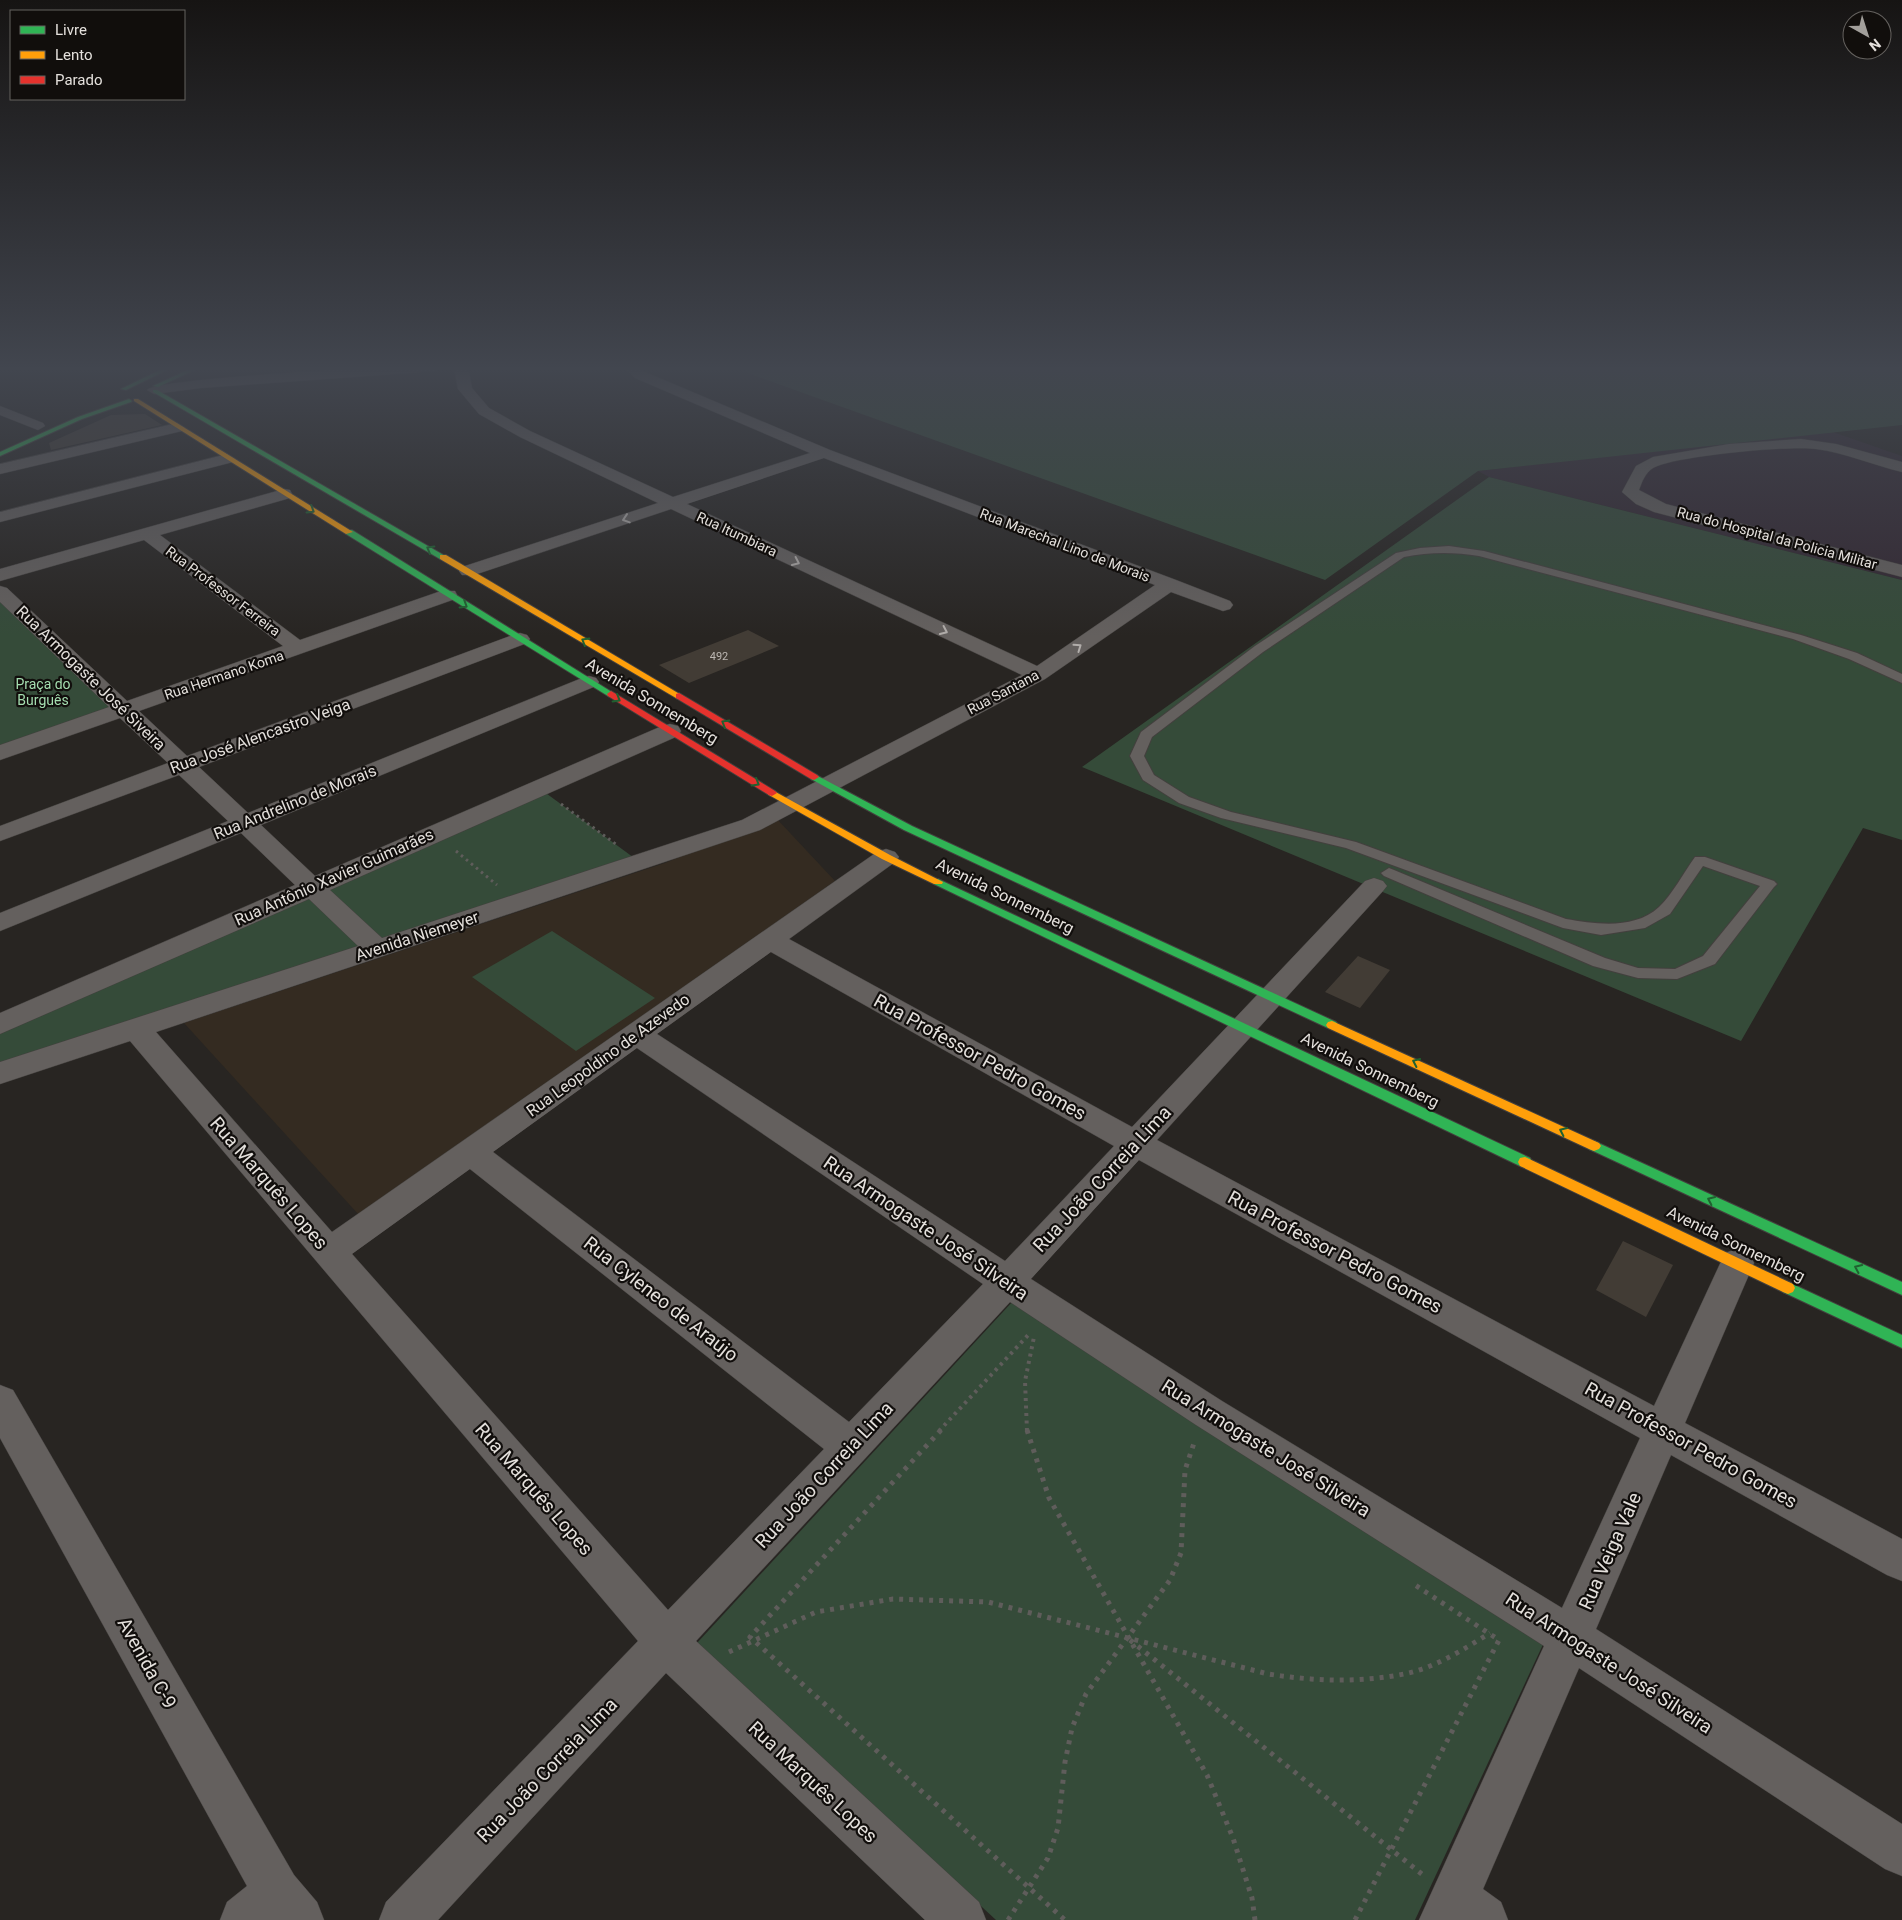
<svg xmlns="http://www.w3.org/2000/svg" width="1902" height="1920" viewBox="0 0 1902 1920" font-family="Roboto,sans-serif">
<rect width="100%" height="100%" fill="#282522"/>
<path fill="#342b21" d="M776 818 835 881 359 1215 184 1023 665 863Z"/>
<path fill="#332832" d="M1830 431 1902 456V580L1489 477 1478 471Z"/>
<g fill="#354b39">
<path d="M737 367H1902V425L1478 471 1325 580 753 375Z"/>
<path d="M1489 477 1902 580V840L1863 828 1741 1041 1082 767Z"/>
<path d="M0 592 124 710 0 753Z"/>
<path d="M539 788 641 863 0 1073V1024Z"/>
<path d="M552 931 655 998 576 1051 472 977Z"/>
<path d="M1014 1300 1546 1638 1415 1920H996L697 1643Z"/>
</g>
<g fill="#423c35">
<path d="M145 414 162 425 51 450 49 443 111 415Z"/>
<path d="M748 630 779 646 689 683 659 665Z"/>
<path d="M1358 956 1390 970 1360 1008 1325 992Z"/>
<path d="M1623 1241 1673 1265 1646 1317 1596 1290Z"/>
</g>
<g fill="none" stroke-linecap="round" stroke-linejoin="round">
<g stroke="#43403e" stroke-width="2">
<path id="lane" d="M1449 546 1484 551 1801 635 1857 653 1902 674V683L1849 659 1793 639 1479 556C1454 552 1429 552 1404 557L1263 652 1152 737 1144 756 1154 775 1189 797 1231 812 1356 842 1566 919C1596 924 1634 930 1659 907 1672 895 1684 872 1695 857H1705L1774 881 1777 884 1774 887 1715 964 1677 979 1638 978 1593 966 1384 876 1381 873 1389 868 1394 870 1605 958 1638 968 1675 969 1703 956 1760 886 1703 866 1670 914 1645 928 1601 935 1563 928 1346 848 1221 818 1179 803 1143 780 1130 756 1141 732 1255 646 1396 553 1420 548Z"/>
</g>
<g stroke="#43403e" stroke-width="1">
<g id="street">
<path d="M383 367H443L436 371 201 388 154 394 147 390C155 379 355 369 383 367Z"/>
<path d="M454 367H468L472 388 489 408 530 431 673 497 810 453 635 378 624 367H639L645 372 830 450 1176 580 1230 601 1233 605 1230 609 1223 611 1171 592 1045 679 760 830 156 1032 332 1232 877 852 886 849 895 852 899 857 895 862 789 939 1132 1127 1365 881 1374 878 1383 881 1387 886 1383 891 1157 1140 1654 1406 1725 1253 1737 1249 1749 1253 1754 1263 1685 1423 1902 1539V1581L1887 1575 1671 1455 1596 1629 1902 1824V1876L1885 1869 1579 1668 1483 1889 1501 1902 1508 1920H1419L1544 1646 1196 1425 1010 1302 696 1641 979 1902 986 1920H925L666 1673 438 1920H379L386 1902 638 1641 130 1041 0 1084V1062L358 946 309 899 0 1034V1013L295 885 241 833 0 931V913L228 821 179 775 0 841V826L168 763 120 718 0 760V745L109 707 0 602V586L7 588 127 701 283 646 144 540 0 581V569L284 489 290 490 292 494 290 498 160 535 300 640 441 591H455L457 595 455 599 139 711 187 756 513 635 520 633 527 635 530 639 527 643 199 767 248 813 582 678 589 676 596 678 599 682 596 686 261 825 315 876 662 726 670 724 678 726 681 731 678 736 330 890 382 938 742 820 1022 675 671 509 474 575H462L459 571 462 567 658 503 520 437 479 414 458 389ZM824 458 1155 585 1037 666 687 504ZM771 952 1114 1146 1005 1261 657 1034ZM637 1048 983 1284 849 1422 493 1152ZM1139 1160 1640 1438 1562 1608 1222 1401 1031 1279ZM470 1169 824 1449 668 1610 352 1254Z"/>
<path d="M0 406 43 423 45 426 38 430 0 415Z"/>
<path d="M177 423 185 428 182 431 0 474V464Z"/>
<path d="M1801 439 1836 444 1902 462V472C1873 465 1846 453 1816 449 1791 445 1673 456 1653 468 1645 473 1642 482 1639 490L1666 504 1902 565V577L1654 512 1636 504 1622 492 1636 466 1653 457 1729 444Z"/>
<path d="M227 454 235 459 233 462 0 522V512Z"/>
<path d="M0 1385 13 1390 294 1875 317 1902 324 1920H220L227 1902 247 1886 0 1438Z"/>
</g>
</g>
<g stroke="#43403e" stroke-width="2">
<g id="fast">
<path d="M166 367H173L126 390 121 389Z"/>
<path d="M194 367H201L158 387 153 386Z"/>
<path d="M153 390H157L447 557 440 559 153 392Z"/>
<path d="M129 399 132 401 131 402 82 419 0 456V452L78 417Z"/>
<path d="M346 530H352L615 694 611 697 608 696 346 534Z"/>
<path d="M814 774 912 826 1336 1022 1338 1025 1336 1028H1328L904 830 811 779V775Z"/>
<path d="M938 879 1530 1158 1532 1162 1530 1166 1525 1167 1520 1166 934 884 933 882Z"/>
<path d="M1594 1141 1902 1282V1295L1589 1149 1587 1146 1589 1143Z"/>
<path d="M1788 1282 1902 1335V1348L1783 1292 1781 1288 1783 1284Z"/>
</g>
</g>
<g stroke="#43403e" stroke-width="2">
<g id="slow">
<path d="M134 399H138L353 532 346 534 134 401Z"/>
<path d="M440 555H446L683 696 679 699 676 698 440 559Z"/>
<path d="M772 790 890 855 943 882 942 884H934L882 859 769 795 767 793Z"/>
<path d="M1332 1021 1599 1143 1601 1146 1599 1149 1594 1151 1589 1149 1328 1028 1326 1025 1328 1022Z"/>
<path d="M1525 1157 1793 1284 1795 1288 1793 1292 1788 1294 1783 1292 1520 1166 1518 1162 1520 1158Z"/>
</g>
</g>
<g stroke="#43403e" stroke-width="2">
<g id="jam">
<path d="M611 691 775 791 777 793 772 796 769 795 608 696 607 694Z"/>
<path d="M679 693 817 775 819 777 814 780 811 779 676 698V694Z"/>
</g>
</g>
<g stroke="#5f5d5b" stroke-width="3" stroke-dasharray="2.5 4" stroke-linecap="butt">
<path d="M561 804 617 845"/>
<path d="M456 851 497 885"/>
</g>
<g stroke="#5f5d5b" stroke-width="4" stroke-dasharray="3 4.5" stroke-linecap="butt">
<path d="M939 1431 1030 1333"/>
<path d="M1027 1431 1025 1381 1034 1337"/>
</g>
<g stroke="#5f5d5b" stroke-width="5" stroke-dasharray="4 6" stroke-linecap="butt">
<path d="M941 1430 750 1637 1065 1920"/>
<path d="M1027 1430 1049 1498 1207 1775 1233 1838 1252 1898 1255 1920"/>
<path d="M1130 1640 1423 1875"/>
<path d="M729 1652 816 1612 893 1599 988 1602 1268 1674C1313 1681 1359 1683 1404 1674 1435 1668 1464 1649 1490 1633"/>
<path d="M1008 1920 1048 1858 1058 1828 1065 1762 1072 1728 1086 1694 1170 1580 1181 1553 1185 1470 1194 1443"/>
<path d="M1355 1920 1499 1640 1412 1583"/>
</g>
<use href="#lane" fill="#64605e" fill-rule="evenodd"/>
<use href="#street" fill="#64605e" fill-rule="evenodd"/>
<use href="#fast" fill="#30b455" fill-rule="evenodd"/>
<use href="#slow" fill="#ff9f0a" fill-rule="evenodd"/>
<use href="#jam" fill="#e5322d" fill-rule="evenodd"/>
</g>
<defs><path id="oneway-chevron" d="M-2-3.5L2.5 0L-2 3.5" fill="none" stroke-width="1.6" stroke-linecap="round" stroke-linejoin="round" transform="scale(1.25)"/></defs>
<g stroke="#206130">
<use href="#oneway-chevron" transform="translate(311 510) rotate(32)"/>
<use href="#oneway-chevron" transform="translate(430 549) rotate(-150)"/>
<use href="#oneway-chevron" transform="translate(464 605) rotate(32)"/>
<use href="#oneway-chevron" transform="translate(585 641) rotate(-149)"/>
<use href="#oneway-chevron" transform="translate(617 699) rotate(31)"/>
<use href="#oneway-chevron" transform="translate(725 723) rotate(-149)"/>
<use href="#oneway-chevron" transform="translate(756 783) rotate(31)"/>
<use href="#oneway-chevron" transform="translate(1416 1062) rotate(-155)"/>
<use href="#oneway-chevron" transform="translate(1563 1131) rotate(-155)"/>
<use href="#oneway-chevron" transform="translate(1711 1200) rotate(-155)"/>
<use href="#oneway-chevron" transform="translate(1858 1268) rotate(-155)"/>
</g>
<g stroke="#b1adaa">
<use href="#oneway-chevron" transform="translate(626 519) rotate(162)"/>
<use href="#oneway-chevron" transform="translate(796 562) rotate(25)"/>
<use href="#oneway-chevron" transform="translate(944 631) rotate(25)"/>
<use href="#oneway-chevron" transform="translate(1078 647) rotate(-35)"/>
</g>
<linearGradient id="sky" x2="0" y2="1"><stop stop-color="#161413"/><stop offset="0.58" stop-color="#42464f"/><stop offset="1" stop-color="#42464f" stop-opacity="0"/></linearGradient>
<rect width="1902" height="636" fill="url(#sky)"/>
<g text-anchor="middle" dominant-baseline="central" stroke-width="4.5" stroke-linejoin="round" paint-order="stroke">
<g font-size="11" fill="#bcb7b2">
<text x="719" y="656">492</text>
</g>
<g font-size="14" fill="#e4e0dc" stroke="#110e0c">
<text transform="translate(737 534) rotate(25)">Rua Itumbiara</text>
<text transform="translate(1777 538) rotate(15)">Rua do Hospital da Policia Militar</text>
<text transform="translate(1065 545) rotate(21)">Rua Marechal Lino de Morais</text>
<text transform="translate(223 591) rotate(37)">Rua Professor Ferreira</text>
<text transform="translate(224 675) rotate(-19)">Rua Hermano Koma</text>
<text transform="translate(1003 692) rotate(-28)">Rua Santana</text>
</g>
<g font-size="14" fill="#a5deb0" stroke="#110e0c">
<text x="43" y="684">Praça do<tspan x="43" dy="16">Burguês</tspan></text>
</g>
<g font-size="16" fill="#e4e0dc" stroke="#110e0c">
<text transform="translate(91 678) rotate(44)">Rua Armogaste José Siveira</text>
<text transform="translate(652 701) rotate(31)">Avenida Sonnemberg</text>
<text transform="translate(260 736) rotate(-20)">Rua José Alencastro Veiga</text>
<text transform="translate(295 802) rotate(-22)">Rua Andrelino de Morais</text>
<text transform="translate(334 877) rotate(-24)">Rua Antônio Xavier Guimarães</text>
<text transform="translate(1005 896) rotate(26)">Avenida Sonnemberg</text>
<text transform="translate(417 936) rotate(-18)">Avenida Niemeyer</text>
<text transform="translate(608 1055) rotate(-36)">Rua Leopoldino de Azevedo</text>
<text transform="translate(1370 1070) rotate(26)">Avenida Sonnemberg</text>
<text transform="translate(1736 1244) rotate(26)">Avenida Sonnemberg</text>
</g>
<g font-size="19" fill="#e4e0dc" stroke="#110e0c">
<text transform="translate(980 1057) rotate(29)">Rua Professor Pedro Gomes</text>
<text transform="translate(1102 1179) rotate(-47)">Rua João Correia Lima</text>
<text transform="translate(269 1183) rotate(49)">Rua Marquês Lopes</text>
<text transform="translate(926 1228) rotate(34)">Rua Armogaste José Silveira</text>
<text transform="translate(1335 1252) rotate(28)">Rua Professor Pedro Gomes</text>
<text transform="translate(661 1299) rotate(38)">Rua Cyleneo de Araújo</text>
<text transform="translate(1691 1445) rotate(29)">Rua Professor Pedro Gomes</text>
<text transform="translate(1266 1448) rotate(32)">Rua Armogaste José Silveira</text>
<text transform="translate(824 1475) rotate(-47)">Rua João Correia Lima</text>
<text transform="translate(534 1489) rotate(49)">Rua Marquês Lopes</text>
<text transform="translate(1610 1551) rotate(-66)">Rua Veiga Vale</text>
<text transform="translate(147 1663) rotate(61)">Avenida C-9</text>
<text transform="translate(1609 1663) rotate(33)">Rua Armogaste José Silveira</text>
<text transform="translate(547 1770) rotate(-46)">Rua João Correia Lima</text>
<text transform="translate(813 1782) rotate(43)">Rua Marquês Lopes</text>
</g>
</g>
<rect x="10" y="10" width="175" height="90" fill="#110e0c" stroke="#65625f"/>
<rect x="20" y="26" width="25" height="8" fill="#30b455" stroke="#65625f"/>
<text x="55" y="35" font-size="15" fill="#e4e0dc">Livre</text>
<rect x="20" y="51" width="25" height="8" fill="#ff9f0a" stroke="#65625f"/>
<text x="55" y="60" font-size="15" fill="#e4e0dc">Lento</text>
<rect x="20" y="76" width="25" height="8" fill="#e5322d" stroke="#65625f"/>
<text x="55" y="85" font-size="15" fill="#e4e0dc">Parado</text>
<g transform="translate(1867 35) rotate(141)"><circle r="24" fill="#110e0c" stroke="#65625f"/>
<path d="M0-4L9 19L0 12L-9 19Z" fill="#a29f9b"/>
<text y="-8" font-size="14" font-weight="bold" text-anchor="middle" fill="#e4e0dc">N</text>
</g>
</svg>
